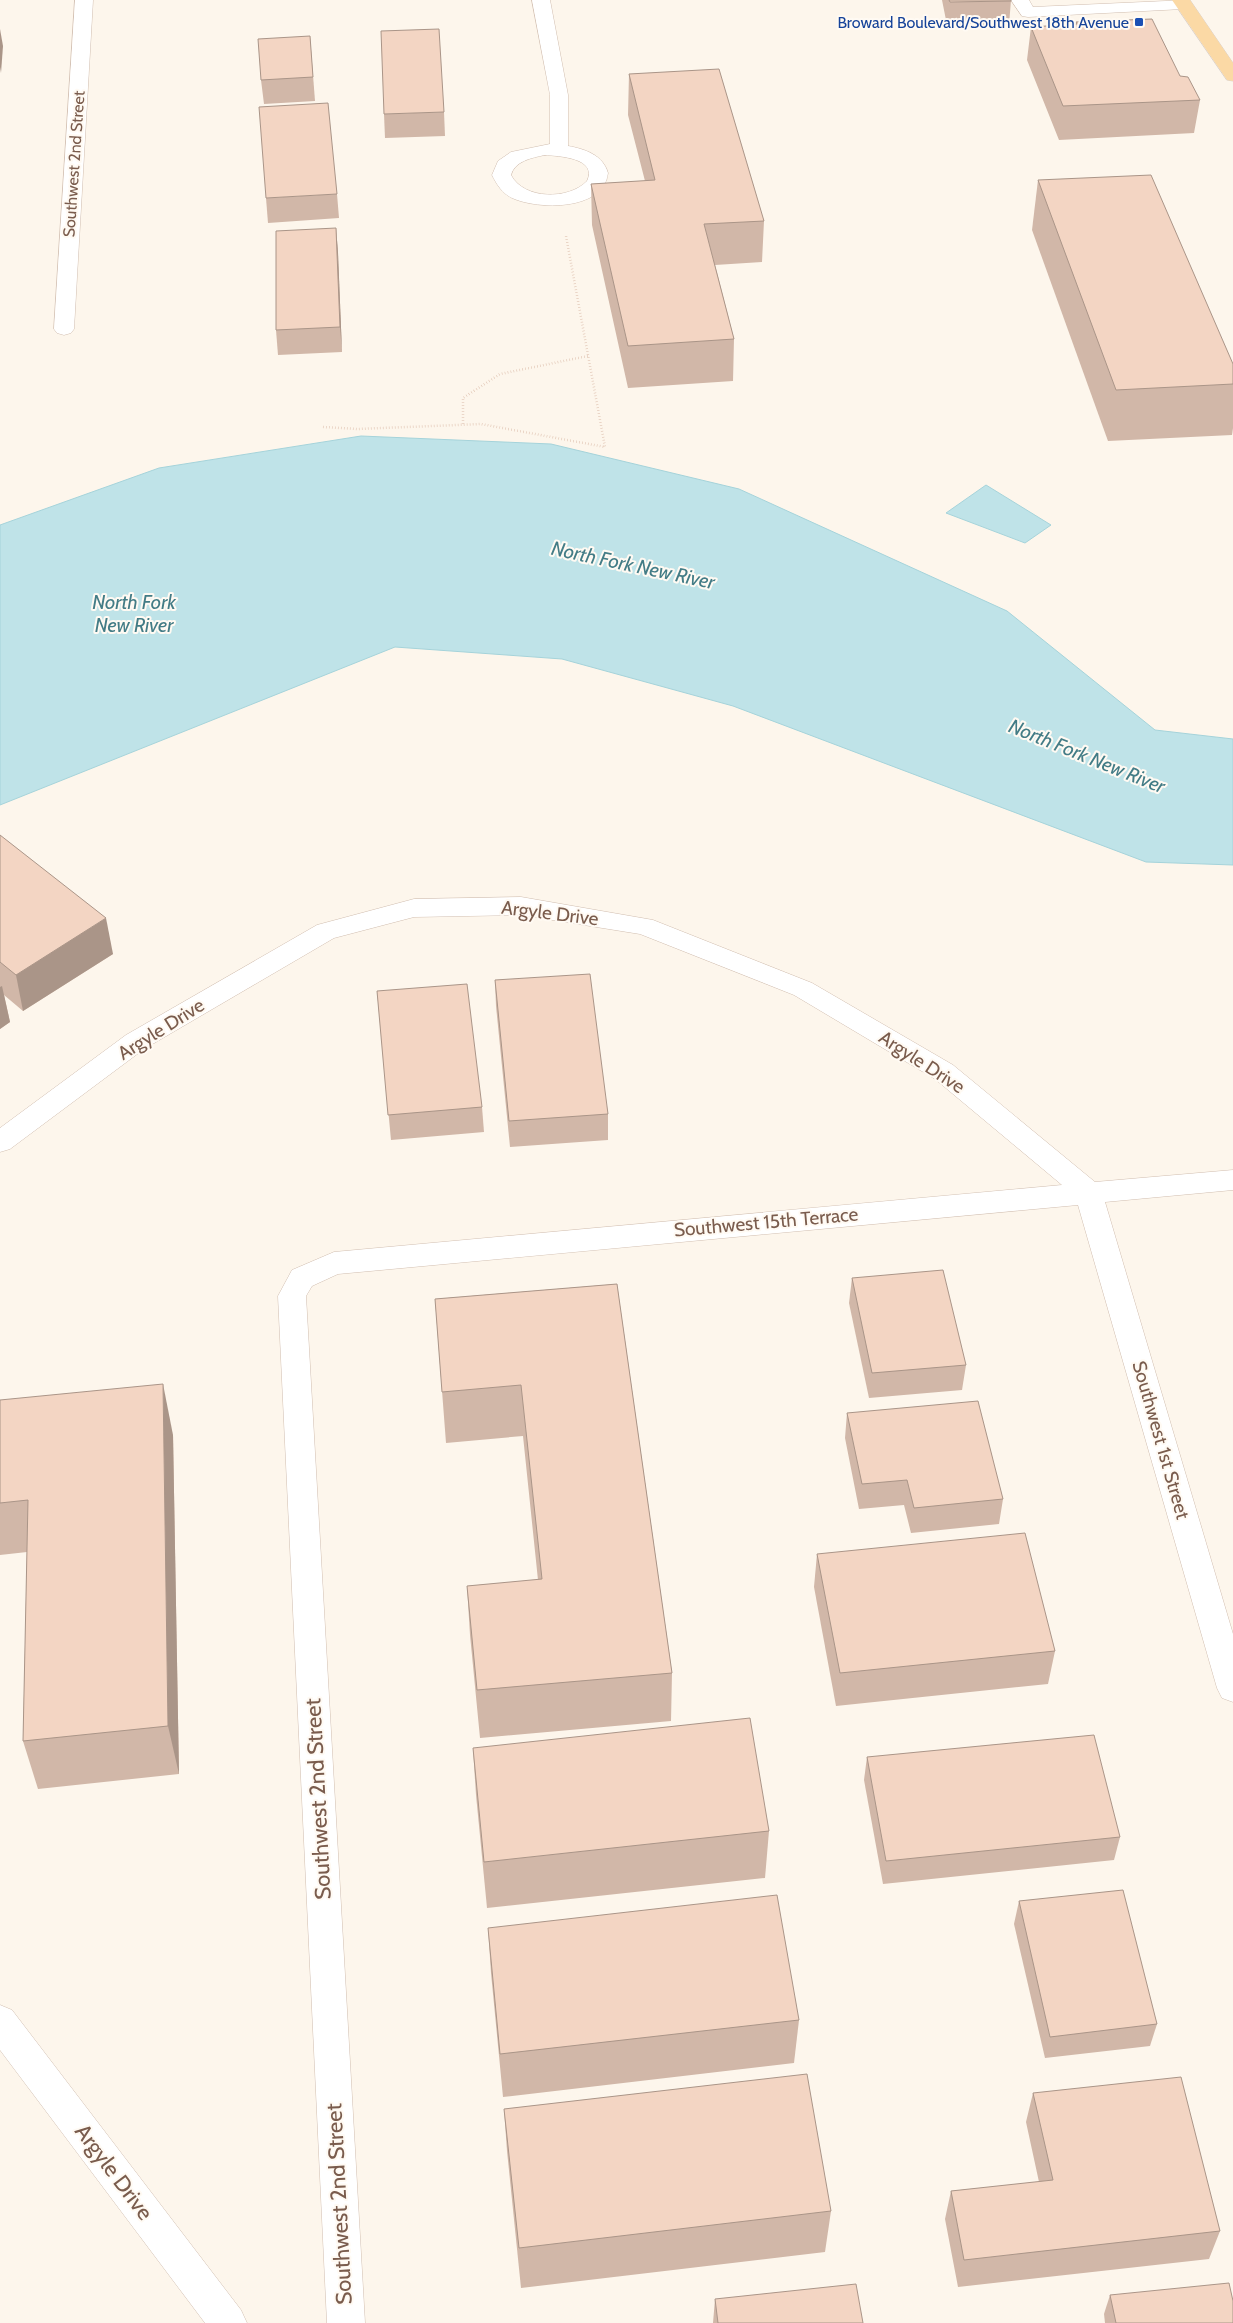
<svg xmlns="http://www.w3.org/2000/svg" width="1233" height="2323" viewBox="0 0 1233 2323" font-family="Cabin,sans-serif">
<rect width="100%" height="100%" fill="#fdf6ec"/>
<g fill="#bfe3e8" stroke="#a5d3da">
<path d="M361 436 551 444 739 489 1007 611 1155 730 1233 739V865L1146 862 733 706 562 659 395 647 0 805V525L159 468Z"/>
<path d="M986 485 1051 525 1025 543 946 513Z"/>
</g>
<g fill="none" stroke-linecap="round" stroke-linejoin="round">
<g stroke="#d1beb0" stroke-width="1">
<g id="lane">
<path d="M532 0H550L568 95V146C585 149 603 155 608 173 604 211 538 210 512 198 502 193 497 185 492 175L498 161 511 152 550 144V95ZM545 155C559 156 598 158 587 181 569 200 524 200 511 175 515 161 531 158 545 155Z"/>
<path d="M1011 0H1029L1033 7 1188 0 1192 4 1189 8 1183 9 1028 17 1022 16Z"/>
</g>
</g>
<g stroke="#d1beb0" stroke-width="1">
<g id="street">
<path d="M75 0H93L74 329 71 333 64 335 57 333 54 329Z"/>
<path d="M521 897 653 920 812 983 953 1065 1095 1182 1233 1170V1190L1105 1202 1233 1634V1702L1222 1698 1217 1688 1078 1205 338 1274 312 1286 306 1296 365 2323H327L278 1296 292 1270 334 1252 1062 1185 935 1079 794 995 640 934 521 915 414 917 334 938 144 1049 10 1149 0 1152V1128L126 1035 317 925 414 899Z"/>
<path d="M0 2005 12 2010 241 2310 247 2323H205L0 2050Z"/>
</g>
</g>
<g stroke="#dad1cd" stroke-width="1">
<path id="primary" d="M1172 0H1190L1233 63V81L1227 80Z"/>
</g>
<g stroke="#d9b8a5" stroke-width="2.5" stroke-dasharray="0.5 2.5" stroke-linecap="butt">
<path d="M463 424V398L500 374 588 356"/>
<path d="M323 427 358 429 481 424 605 447 566 236"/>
</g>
<use href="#lane" fill="#fff" fill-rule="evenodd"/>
<use href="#street" fill="#fff" fill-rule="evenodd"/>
<use href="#primary" fill="#fbd9a5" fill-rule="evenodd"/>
</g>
<g fill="#d1b7a8">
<path d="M919 0H1011L1009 25H947L942 0Z"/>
<path d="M1076 22 1180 76 1200 100 1194 133 1059 140 1027 60 1031 27 1076 24Z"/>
<path d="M310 36 315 101 264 104 261 80Z"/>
<path d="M629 74 764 221 762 262 715 265 734 339 733 381 628 388 592 225 591 184 645 181 628 115Z"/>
<path d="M444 112 445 136 385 138 384 114Z"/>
<path d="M1038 180 1233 364V428L1232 435 1108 441 1032 230Z"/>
<path d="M337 194 339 218 268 223 266 198Z"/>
<path d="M336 228 338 253 342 352 278 355 276 330Z"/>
<path d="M0 835 113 954 23 1011 4 995 10 1022 0 1029Z"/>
<path d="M495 980 608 1114V1140L510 1147 496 1006Z"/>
<path d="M377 991 482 1107 484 1132 391 1140Z"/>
<path d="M852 1278 966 1365 962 1390 869 1398 849 1303Z"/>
<path d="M617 1284 672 1673 671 1721 480 1738 470 1635 467 1586 538 1580 523 1436 446 1443 435 1299Z"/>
<path d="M0 1400 173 1435 179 1774 38 1789 23 1741 27 1552 0 1555Z"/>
<path d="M847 1413 1003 1499 999 1524 911 1533 904 1505 859 1509 845 1438Z"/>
<path d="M817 1554 1055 1651 1048 1684 836 1706 814 1587Z"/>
<path d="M473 1748 769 1831 765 1878 487 1908 476 1795Z"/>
<path d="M867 1757 1120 1837 1114 1860 883 1884 864 1780Z"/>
<path d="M1019 1901 1157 2024 1150 2046 1045 2058 1014 1924Z"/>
<path d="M488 1928 799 2020 794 2063 503 2097 491 1973Z"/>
<path d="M1033 2093 1220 2231 1209 2259 958 2287 945 2219 951 2191 1039 2182 1026 2122Z"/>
<path d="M504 2109 831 2211 825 2252 521 2288 507 2151Z"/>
<path d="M1110 2295 1233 2323H1105L1104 2314Z"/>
<path d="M715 2299 863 2323H713Z"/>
</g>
<g fill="#aa9588">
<path d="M0 29 3 46 1 73 0 67Z"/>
<path d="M336 228 338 253 342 352 340 327Z"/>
<path d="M106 918 113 954 23 1011 16 975Z"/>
<path d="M2 986 10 1022 0 1029V987Z"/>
<path d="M163 1384 173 1435 179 1774 168 1726Z"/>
</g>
<g fill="#f3d5c3" stroke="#aa9588">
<path d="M949 0H1011V1L950 2Z"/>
<path d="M1152 19 1180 76 1188 77 1200 100 1063 106 1031 27 1077 24 1076 22Z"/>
<path d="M439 29 444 112 384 114 381 31Z"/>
<path d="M310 36 313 77 261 80 258 39Z"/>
<path d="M719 69 764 221 704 224 734 339 628 346 591 184 655 180 629 74Z"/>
<path d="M328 103 337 194 266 198 259 107Z"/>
<path d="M1151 175 1233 364V384L1116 390 1038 180Z"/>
<path d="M336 228 340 327 276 330V231Z"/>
<path d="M0 835 106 918 16 975 0 962Z"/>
<path d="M590 974 608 1114 509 1121 495 980Z"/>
<path d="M467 984 482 1107 388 1115 377 991Z"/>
<path d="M943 1270 966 1365 872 1373 852 1278Z"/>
<path d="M617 1284 672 1673 477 1690 467 1586 542 1579 521 1385 442 1392 435 1299Z"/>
<path d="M163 1384 168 1726 23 1741 28 1500 0 1503V1400Z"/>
<path d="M978 1401 1003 1499 914 1508 907 1480 862 1484 847 1413Z"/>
<path d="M1025 1533 1055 1651 840 1673 817 1554Z"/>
<path d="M750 1718 769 1831 484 1862 473 1748Z"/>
<path d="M1094 1735 1120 1837 886 1861 867 1757Z"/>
<path d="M1123 1890 1157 2024 1050 2037 1019 1901Z"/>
<path d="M777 1895 799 2020 500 2054 488 1928Z"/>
<path d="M807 2074 831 2211 519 2248 504 2109Z"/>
<path d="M1181 2077 1220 2231 964 2260 951 2191 1053 2180 1033 2093Z"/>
<path d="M1229 2283 1233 2301V2323H1116L1110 2295Z"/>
<path d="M856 2284 863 2323H718L715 2299Z"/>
</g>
<rect fill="#1a4fb4" stroke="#fffaf3" stroke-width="2" x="1134" y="17" width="10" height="10" rx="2.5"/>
<g text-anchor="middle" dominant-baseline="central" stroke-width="4" stroke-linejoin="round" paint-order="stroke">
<g font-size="16" fill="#164399" stroke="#fffaf3" text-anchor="end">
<text x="1129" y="22">Broward Boulevard/Southwest 18th Avenue</text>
</g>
<g font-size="16" fill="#7a5c4d" stroke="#fffaf3">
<text transform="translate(74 164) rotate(-86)">Southwest 2nd Street</text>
</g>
<g font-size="19" fill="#7a5c4d" stroke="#fffaf3">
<text transform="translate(550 913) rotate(7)">Argyle Drive</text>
<text transform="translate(161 1029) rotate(-32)">Argyle Drive</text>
<text transform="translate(922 1062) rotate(33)">Argyle Drive</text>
<text transform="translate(766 1222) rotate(-5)">Southwest 15th Terrace</text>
<text transform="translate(1161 1440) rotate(74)">Southwest 1st Street</text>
</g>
<g font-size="20" font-style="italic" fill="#437c86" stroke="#fffaf3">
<text transform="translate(633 565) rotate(12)">North Fork New River</text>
<text x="134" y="602">North Fork<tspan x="134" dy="23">New River</tspan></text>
<text transform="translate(1087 756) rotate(22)">North Fork New River</text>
</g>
<g font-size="22" fill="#7a5c4d" stroke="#fffaf3">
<text transform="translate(318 1799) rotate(-93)">Southwest 2nd Street</text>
<text transform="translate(114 2172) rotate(53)">Argyle Drive</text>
<text transform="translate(339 2204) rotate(-93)">Southwest 2nd Street</text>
</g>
</g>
</svg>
